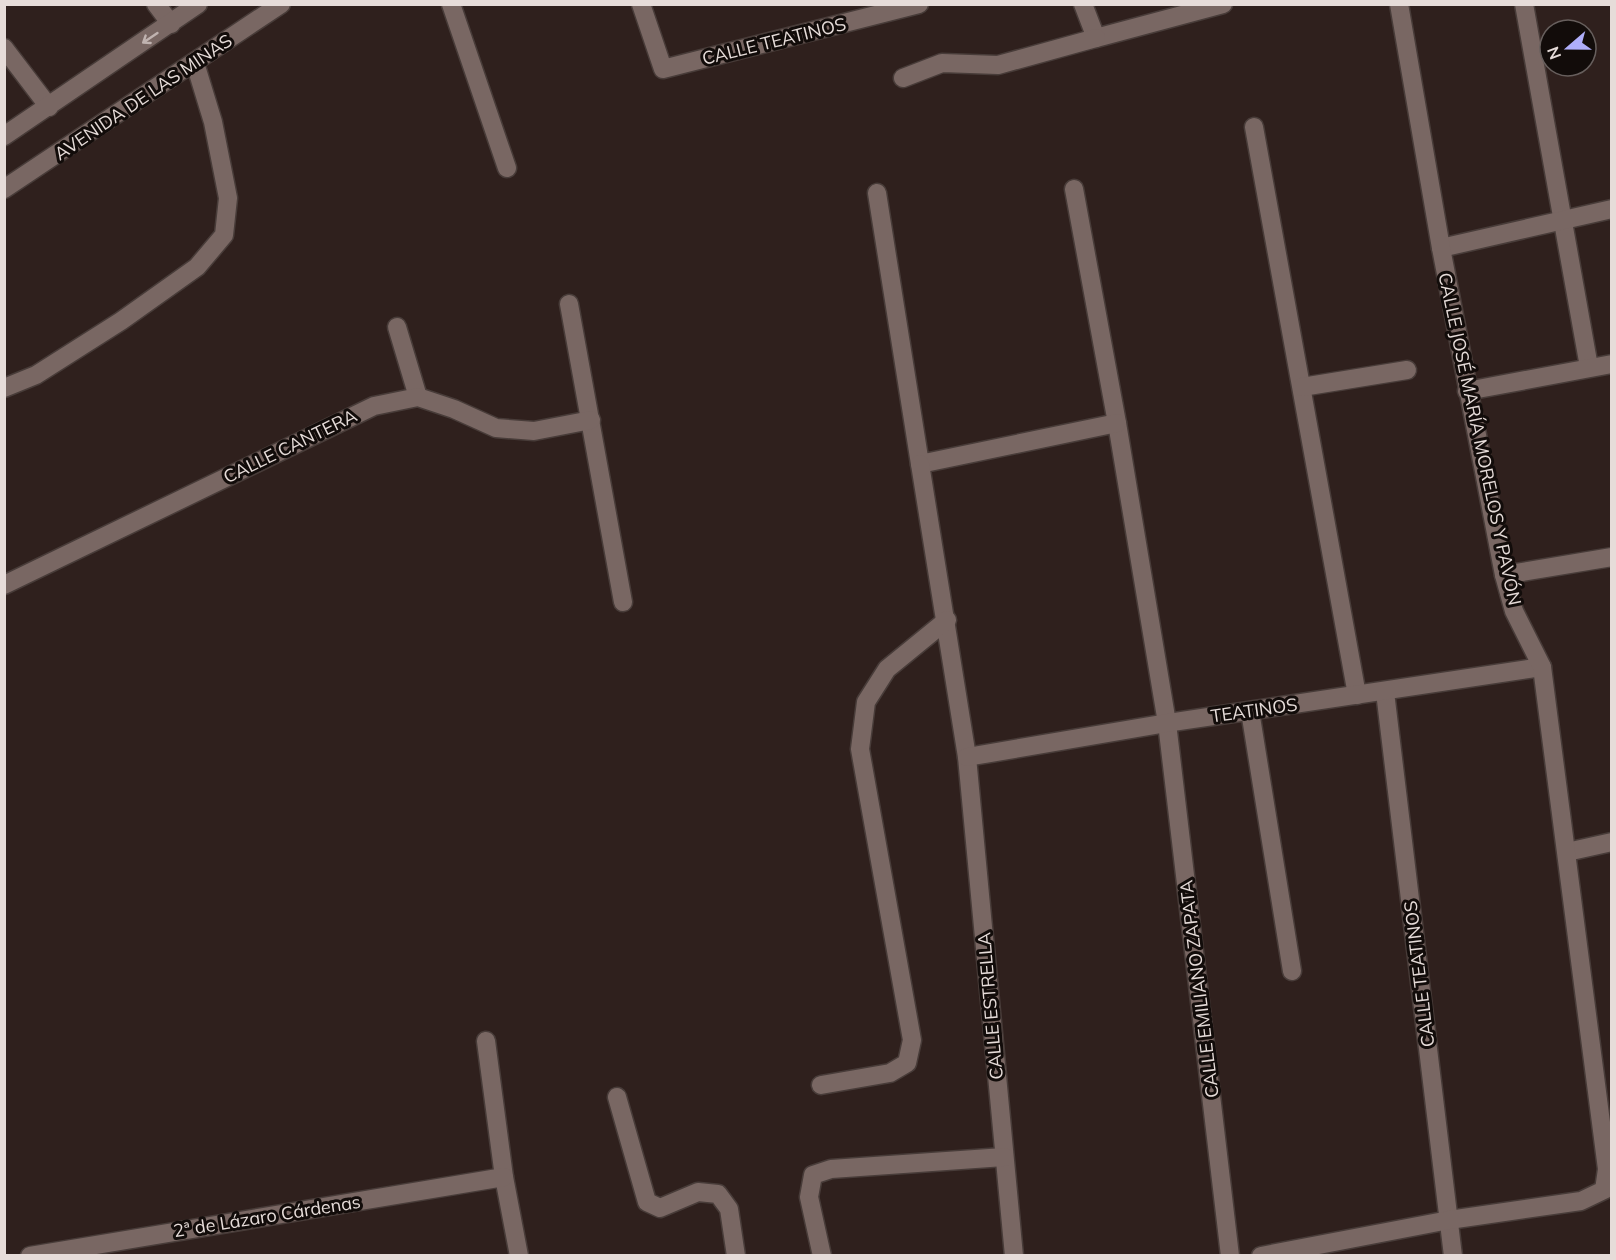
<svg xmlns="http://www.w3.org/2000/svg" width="1616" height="1260" viewBox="0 0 1616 1260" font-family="Mulish,sans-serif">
<rect width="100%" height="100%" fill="#2f201d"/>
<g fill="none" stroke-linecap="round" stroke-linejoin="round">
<g stroke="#483c39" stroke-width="21">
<g id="minor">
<path d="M156 4 171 24"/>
<path d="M451 4 507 168"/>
<path d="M641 4 663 69 919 4"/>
<path d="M1083 4 1096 38 1223 4"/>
<path d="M1524 4 1589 367"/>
<path d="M4 48 49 107"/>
<path d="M903 78 942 63 998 65 1096 38"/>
<path d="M1254 127 1357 695"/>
<path d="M4 136 198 4"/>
<path d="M4 189 281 4"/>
<path d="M1074 189 1117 423 1167 723 1230 1256"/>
<path d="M877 193 920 464 1117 423"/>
<path d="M1441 248 1612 209"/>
<path d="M569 304 623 602"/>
<path d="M397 327 418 397"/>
<path d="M1302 387 1407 370"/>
<path d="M4 388 36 375 121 321 197 267 224 235 228 198 213 122 195 63"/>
<path d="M1467 391 1612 364"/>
<path d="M920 464 967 757 1014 1256"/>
<path d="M1504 575 1612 557"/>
<path d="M4 585 374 406 418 397 454 409 496 428 534 431 591 420"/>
<path d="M1385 692 1453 1256"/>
<path d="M1250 711 1292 971"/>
<path d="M967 757 1167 723 1542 667"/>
<path d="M1567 852 1612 842"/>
<path d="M486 1041 504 1177 519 1256"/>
<path d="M821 1085 890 1073 907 1063 912 1040 860 749 866 702 887 669 947 620"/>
<path d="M617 1097 647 1202 660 1208 698 1192 718 1194 729 1209 736 1256"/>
<path d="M30 1256 504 1177"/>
<path d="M822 1256 809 1197 813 1175 831 1169 1004 1157"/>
<path d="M1261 1256 1449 1220 1581 1201 1604 1190 1607 1169 1542 667 1514 611 1504 575 1441 248 1399 4"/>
</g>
</g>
<use href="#minor" stroke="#796763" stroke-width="18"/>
</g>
<defs><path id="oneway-shaft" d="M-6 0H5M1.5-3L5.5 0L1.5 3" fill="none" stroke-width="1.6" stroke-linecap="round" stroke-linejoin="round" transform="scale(1.5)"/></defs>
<use stroke="#c0b3b0" href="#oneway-shaft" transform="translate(150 38) rotate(146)"/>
<g text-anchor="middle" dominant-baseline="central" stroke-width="6" stroke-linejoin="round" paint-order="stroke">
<g font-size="18" fill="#e6dcd9" stroke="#120c0a">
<text transform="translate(774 41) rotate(-14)">CALLE TEATINOS</text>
<text transform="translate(143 97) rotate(-34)">AVENIDA DE LAS MINAS</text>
<text transform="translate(1480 439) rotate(78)">CALLE JOSÉ MARÍA MORELOS Y PAVÓN</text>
<text transform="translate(290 446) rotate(-26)">CALLE CANTERA</text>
<text transform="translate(1254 710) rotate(-8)">TEATINOS</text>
<text transform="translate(1419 974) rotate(-97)">CALLE TEATINOS</text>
<text transform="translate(1199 989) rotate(-97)">CALLE EMILIANO ZAPATA</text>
<text transform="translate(990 1006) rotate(-95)">CALLE ESTRELLA</text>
<text transform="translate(267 1216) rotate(-9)">2ª de Lázaro Cárdenas</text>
</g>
</g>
<rect width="1616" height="1260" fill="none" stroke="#e6dcd9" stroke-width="12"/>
<g transform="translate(1568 48) rotate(250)"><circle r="28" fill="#120c0a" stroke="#675f5d" stroke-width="1.5"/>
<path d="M0-4.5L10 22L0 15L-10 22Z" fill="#afaefa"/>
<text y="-9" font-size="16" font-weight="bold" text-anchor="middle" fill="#e6dcd9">N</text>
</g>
</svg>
